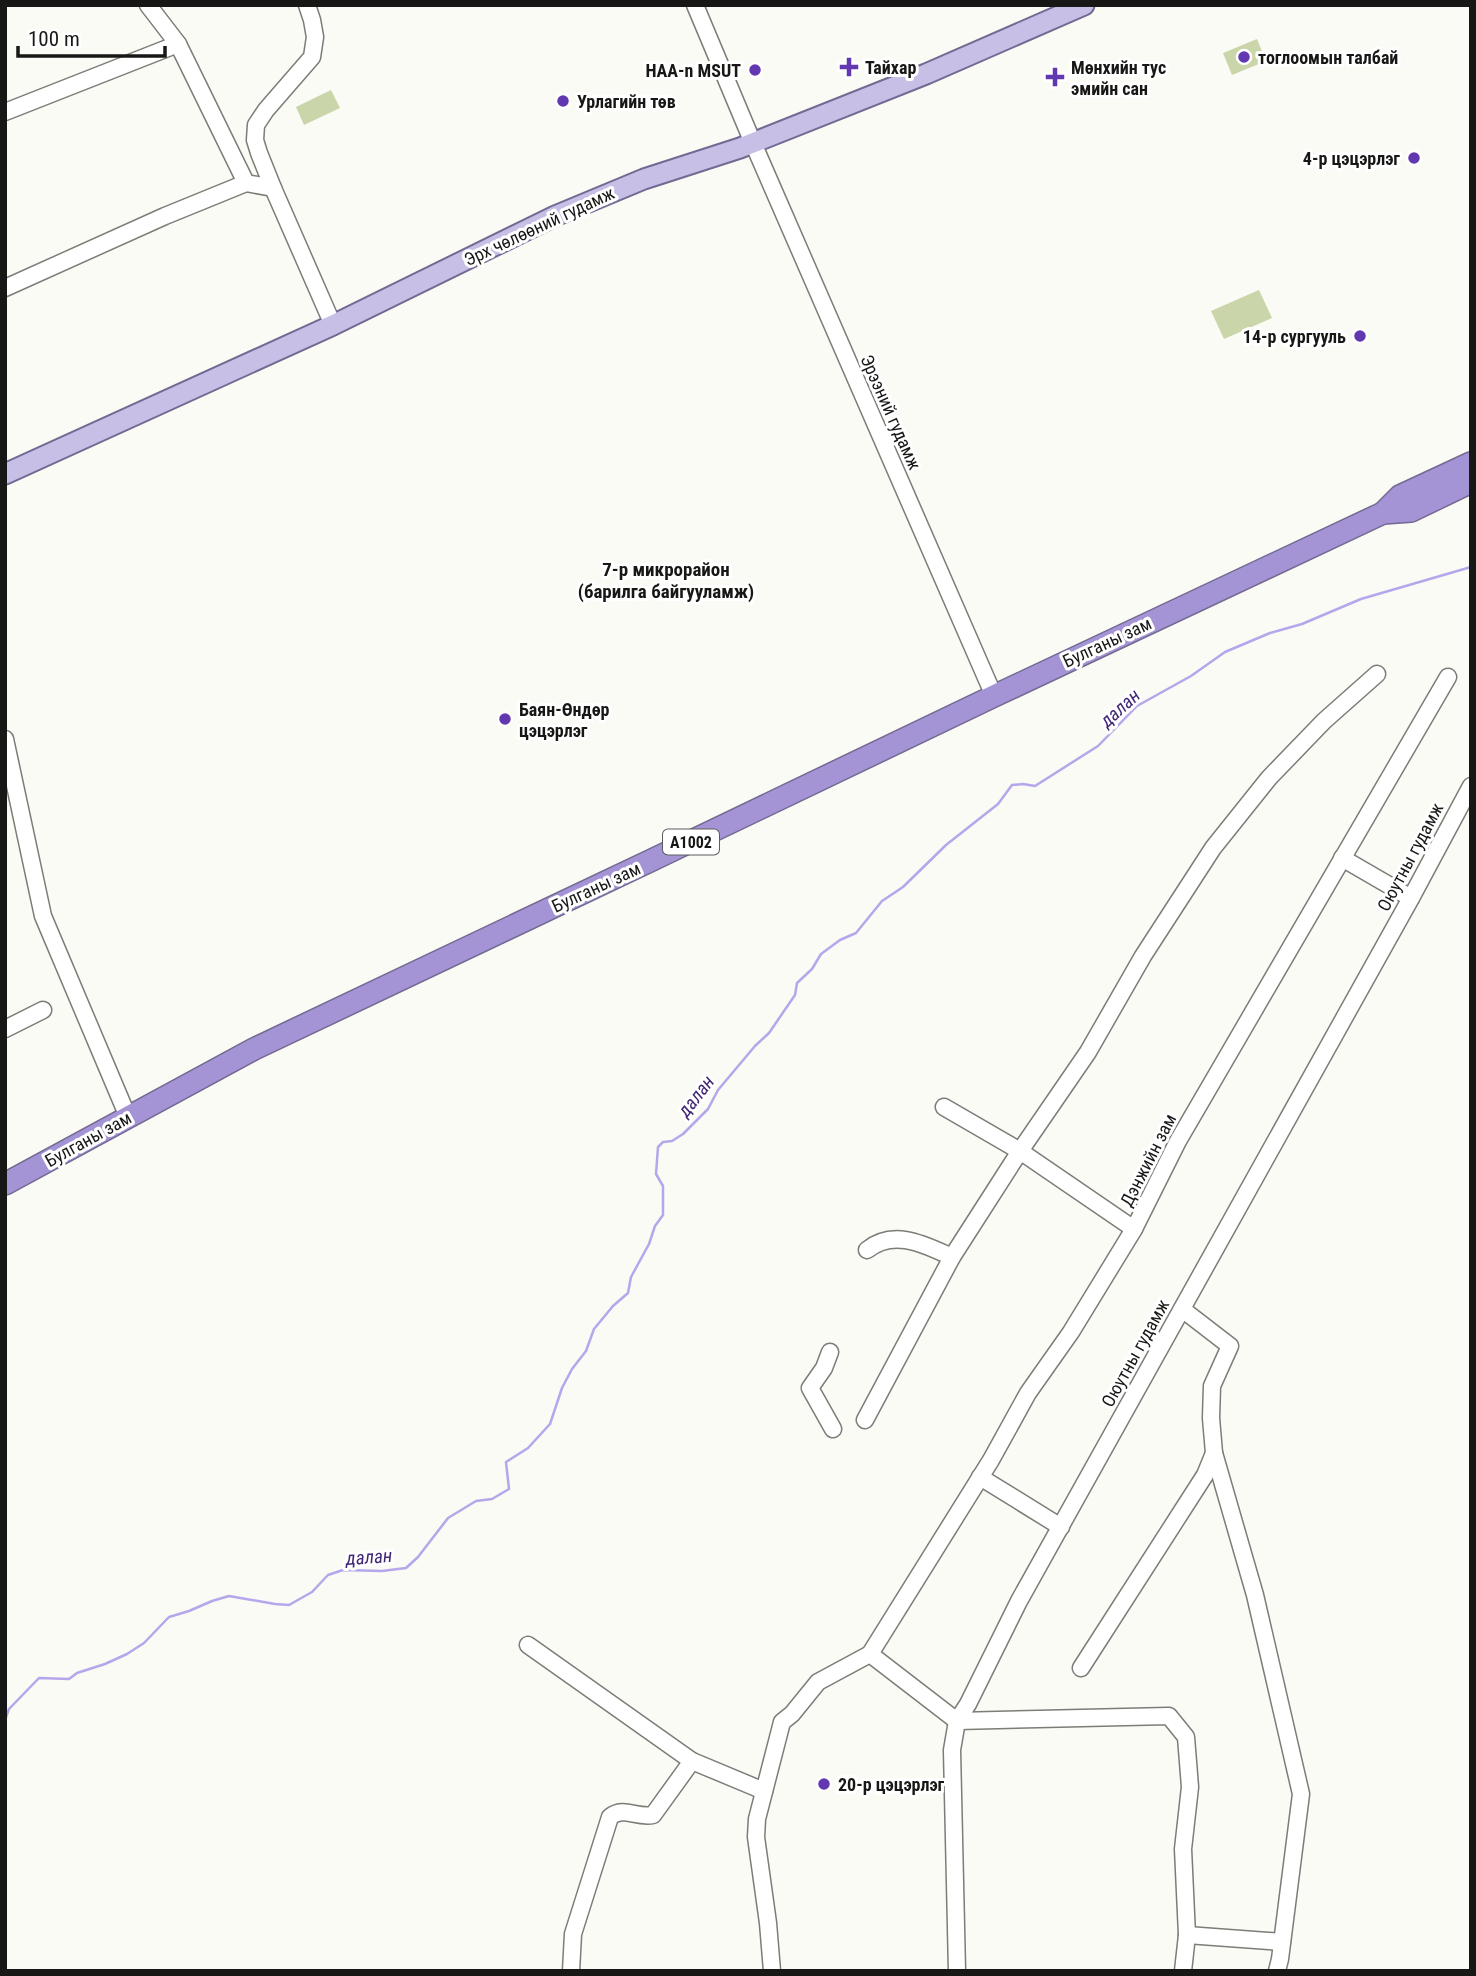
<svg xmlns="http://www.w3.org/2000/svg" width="1476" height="1976" viewBox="0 0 1476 1976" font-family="'Roboto Condensed',sans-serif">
<rect width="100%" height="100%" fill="#f9fbf4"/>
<g fill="#cad5a9">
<path d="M1257 39 1266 61 1232 75 1223 53Z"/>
<path d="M331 90 340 108 304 125 296 107Z"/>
<path d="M1259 290 1272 318 1224 339 1211 311Z"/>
</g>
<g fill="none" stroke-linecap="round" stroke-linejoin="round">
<path stroke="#b6a6eb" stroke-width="2.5" d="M5 1720 9 1709 39 1678 69 1679 77 1673 105 1664 127 1654 144 1643 169 1617 189 1611 212 1601 229 1596 275 1604 289 1605 312 1592 328 1575 343 1570 382 1571 406 1568 418 1557 448 1518 476 1501 492 1499 509 1489 506 1462 528 1448 550 1424 562 1388 572 1369 586 1351 594 1329 613 1306 628 1293 631 1277 649 1244 655 1226 663 1215V1186L656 1174 658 1147 663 1142 672 1141 683 1134 708 1109 718 1090 755 1046 769 1033 795 995 797 983 812 969 821 954 840 940 856 933 882 901 903 887 946 845 998 804 1012 785 1023 784 1035 786 1098 746 1137 706 1191 676 1225 652 1270 633 1302 624 1361 599 1471 567"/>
<g stroke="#7b7d77" stroke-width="19">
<g id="minor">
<path d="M148 5 178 44 246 183"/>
<path d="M307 5 312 20 315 37 312 57 266 110 256 125 255 140 259 153 273 188 333 325"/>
<path d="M695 5 753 143 994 696"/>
<path d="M5 112 178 44"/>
<path d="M5 288 165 216 246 183 273 188"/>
<path d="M5 739 43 916 128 1117"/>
<path d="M1342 858 1411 898"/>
<path d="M5 1029 43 1010"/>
<path d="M944 1107 1020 1151 1134 1229"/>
<path d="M867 1250C894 1228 925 1245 952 1257"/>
<path d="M1182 1309 1230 1346 1212 1386 1211 1418 1214 1453 1255 1595 1301 1794 1280 1959 1277 1971"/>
<path d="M830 1352 824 1368 810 1388 833 1429"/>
<path d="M865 1420 952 1257 1020 1151 1088 1052 1143 956 1213 848 1269 778 1324 721 1377 674"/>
<path d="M980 1477 1061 1527"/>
<path d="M528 1645 692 1761 764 1791"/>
<path d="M870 1654 991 1460 1028 1393 1071 1332 1134 1229 1178 1141 1448 677"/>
<path d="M1081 1668 1205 1475 1214 1453"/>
<path d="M1187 1935 1282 1942"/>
<path d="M571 1971 573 1934 610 1817C624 1806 635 1818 653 1815L692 1761"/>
<path d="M772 1971 768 1923 756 1837 757 1819 782 1722 792 1714 818 1682 870 1654 957 1721 1169 1716 1186 1737 1190 1787 1183 1849 1187 1935 1183 1971"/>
<path d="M957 1971 952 1750 957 1721 968 1704 1019 1601 1411 898 1471 786"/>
</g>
</g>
<g stroke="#736992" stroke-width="23">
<path id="major" d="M5 474 333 325 555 216 644 179 740 148 926 74 1084 5"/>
</g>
<g stroke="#736992" stroke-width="24">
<g id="highway">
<path d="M1383 513 1411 511 1471 482"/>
<path d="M5 1184 254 1049 652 860 994 696 1383 513 1400 496 1471 463"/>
</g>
</g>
<use href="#minor" stroke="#fff" stroke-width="16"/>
<use href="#major" stroke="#c8bfe6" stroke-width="19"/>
<use href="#highway" stroke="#a494d5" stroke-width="21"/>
</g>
<g fill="#6238b0" stroke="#fff" stroke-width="2.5">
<circle cx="1244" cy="57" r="7"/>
<path d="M845.5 56.5h7v7h7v7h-7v7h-7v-7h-7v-7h7z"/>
<circle cx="755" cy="70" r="7"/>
<path d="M1051.5 66.5h7v7h7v7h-7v7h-7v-7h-7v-7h7z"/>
<circle cx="563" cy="101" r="7"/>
<circle cx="1414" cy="158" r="7"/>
<circle cx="1360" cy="336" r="7"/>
<circle cx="505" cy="719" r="7"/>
<circle cx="824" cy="1784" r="7"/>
</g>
<g text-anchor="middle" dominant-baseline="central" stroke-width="6" stroke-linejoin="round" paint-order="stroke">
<rect fill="#fff" stroke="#5d5d5c" stroke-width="2" x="663" y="829.5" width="56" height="25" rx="5"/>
<g font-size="16" font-weight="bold" fill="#171816">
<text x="691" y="842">A1002</text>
</g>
<g font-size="18" font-weight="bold" fill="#171816" stroke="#fff" text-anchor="start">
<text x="1258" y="57">тоглоомын талбай</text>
<text x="865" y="67">Тайхар</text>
<text x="1071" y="67">Мөнхийн тус<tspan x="1071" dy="21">эмийн сан</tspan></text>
<text x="741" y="70" text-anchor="end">HAA-n MSUT</text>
<text x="577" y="101">Урлагийн төв</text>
<text x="1400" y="158" text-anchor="end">4-р цэцэрлэг</text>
<text x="1346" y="336" text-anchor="end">14-р сургууль</text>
<text x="519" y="709">Баян-Өндөр<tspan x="519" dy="21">цэцэрлэг</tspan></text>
<text x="838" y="1784">20-р цэцэрлэг</text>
</g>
<g font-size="18" fill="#171816" stroke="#fff">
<text transform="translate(539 226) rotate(-25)">Эрх чөлөөний гудамж</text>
<text transform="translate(891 412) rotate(66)">Эрээний гудамж</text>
<text transform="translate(1107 642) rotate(-25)">Булганы зам</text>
<text transform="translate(1410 857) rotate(-62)">Оюутны гудамж</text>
<text transform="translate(596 887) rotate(-25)">Булганы зам</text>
<text transform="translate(88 1139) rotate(-29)">Булганы зам</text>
<text transform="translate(1148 1160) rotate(-63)">Дэнжийн зам</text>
<text transform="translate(1135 1353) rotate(-61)">Оюутны гудамж</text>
</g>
<g font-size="19" font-weight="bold" fill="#171816" stroke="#fff">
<text x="666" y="569">7-р микрорайон<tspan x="666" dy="22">(барилга байгууламж)</tspan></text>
</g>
<g font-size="19" font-style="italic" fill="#412675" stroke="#fff">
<text transform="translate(1120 708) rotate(-42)">далан</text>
<text transform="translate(696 1096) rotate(-52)">далан</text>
<text transform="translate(369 1557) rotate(-4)">далан</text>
</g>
</g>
<rect width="1476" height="1976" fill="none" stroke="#171816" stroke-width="14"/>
<path d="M18 46v10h147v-10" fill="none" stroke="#171816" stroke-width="3.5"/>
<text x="28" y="46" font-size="21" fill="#171816" stroke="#ffffff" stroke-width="5" paint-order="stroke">100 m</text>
</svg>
